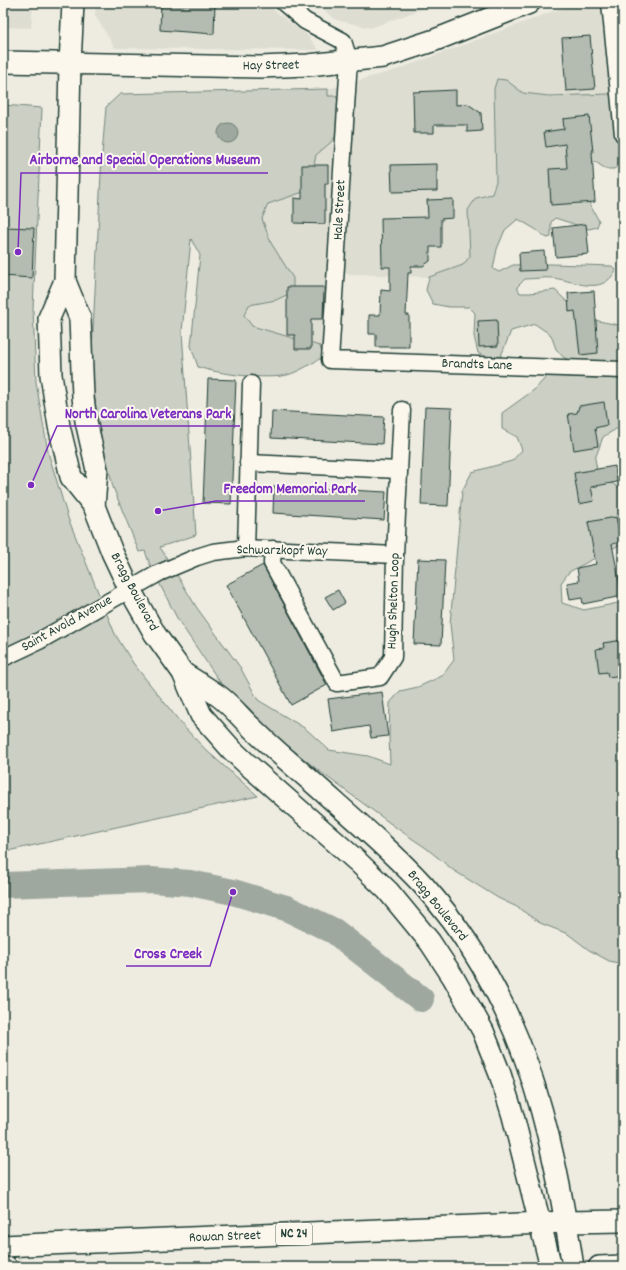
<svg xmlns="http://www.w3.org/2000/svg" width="626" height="1270" viewBox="0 0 626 1270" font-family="Dekko,sans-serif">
<rect width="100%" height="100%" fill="#eeece1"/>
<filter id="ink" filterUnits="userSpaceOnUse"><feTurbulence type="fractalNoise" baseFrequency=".025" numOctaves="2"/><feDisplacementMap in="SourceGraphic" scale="8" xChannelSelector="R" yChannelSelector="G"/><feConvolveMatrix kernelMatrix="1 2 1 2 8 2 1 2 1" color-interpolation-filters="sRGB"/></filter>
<g filter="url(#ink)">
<g fill="#ddddd2">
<path d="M3 3H33L31 28 3 27Z"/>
<path d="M96 3H264L307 35 319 50 115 48 95 15Z"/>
<path d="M314 3H438L371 28 336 20Z"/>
<path d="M575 3H601L610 94 549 96 523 93 506 80 494 89 496 181 492 194 476 198 468 210 470 256 463 265 429 277 327 273 323 357 288 375 266 377 252 326 244 316 262 161 326 111 328 89 399 69Z"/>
</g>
<g fill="#cbcfc4" stroke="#75867c">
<path d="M497 79 506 80 523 93 549 96 610 94 616 103 620 156 618 166 614 169H606L597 163 586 159 590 186V205L599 221 597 227 589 229 555 218 551 222V237L547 238 535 229 518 219 505 230 497 249 493 269 499 272 513 265 552 264 612 266 616 270C602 297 576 281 553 278 544 277 534 279 525 279L517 287 520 293H530L555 290 582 316 599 321 623 326V364L575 363 563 357 556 349 551 335 535 324 511 331 501 356 487 358 478 353 474 336 475 313 469 307H449L433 304 426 290 429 277 463 265 470 256 468 210 476 198 492 194 496 181 494 89Z"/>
<path d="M328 89V96H336L339 103V133L330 143 316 155 309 190 268 204 262 219 271 243 293 278V292L276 300 249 305 244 315 252 326 320 346 323 357C312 363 299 372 287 375 267 380 218 374 198 367L191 346 200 255 191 239 182 332 196 535 160 547 197 608 240 667 258 700 306 729 329 750 368 756 390 764 389 736 390 703 400 691 418 687 442 676 454 660 450 624 462 491 472 472 512 461 522 450 517 437 502 429V413L534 390 547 376 623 379V426H621L603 437 595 459 598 475 623 490V543L569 572 561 583 562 603 584 610 623 602V964L609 961 589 950 568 934 540 923 517 907 498 898 453 870 426 848 398 829 319 771 287 745 224 688 178 620 150 565 145 551 139 552 113 487 98 425 91 369 102 154 106 107 120 94Z"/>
<path d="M3 105 42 108 33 309 36 382 48 452 68 518 115 634 133 663 184 727 207 751 258 796 3 852Z"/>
</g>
<circle fill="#9fa89f" stroke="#6c7d74" cx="228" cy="133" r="10"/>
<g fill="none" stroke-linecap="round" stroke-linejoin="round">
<path stroke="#9fa89f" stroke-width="26" d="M3 885 151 880 190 883 233 892 286 908 334 931 421 999"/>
</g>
<g fill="#b4bbb0" stroke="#1f3d34">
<path d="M161 3H215L214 34 160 30Z"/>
<path d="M590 36 595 89 566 91 562 38Z"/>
<path d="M456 90V105L468 104 481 113 482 131 467 132V125H434V133H414L413 92Z"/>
<path d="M589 116 593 152H592L595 202 551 205 549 169 567 168 565 144 546 147 544 132 564 129 563 119Z"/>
<path d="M437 164V191L392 192 391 165Z"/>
<path d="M302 165H328V184H325V224L294 223V198L302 199Z"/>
<path d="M453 199V218L441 219V247H430V261L423 266H411V273H408L406 315H409V347H376V334H369V315H380L381 290 390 291V267H382L381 218 428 217 427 200Z"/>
<path d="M586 224 589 254 556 257 553 228Z"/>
<path d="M3 227 34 228 32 278 3 276Z"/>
<path d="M544 251 546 270 520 271 519 253Z"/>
<path d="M287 287H324L323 319H311V349H295V335H287Z"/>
<path d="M594 291 598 353 580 355 575 311 569 312 568 293Z"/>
<path d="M497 320 498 346 479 347 478 321Z"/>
<path d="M208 379 236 380 231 504 203 503Z"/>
<path d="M604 402 607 425 595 428 598 446 574 450 568 414 577 413 579 406Z"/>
<path d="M425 407 452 408 448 506 421 505Z"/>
<path d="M272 411 384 417 382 444 271 438Z"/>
<path d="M615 466 617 482 591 487 594 501 579 504 574 473Z"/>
<path d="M274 486 386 492 384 520 273 513Z"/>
<path d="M616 517 621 542 612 544 622 596 583 604 582 598 570 600 567 583 579 581 577 568 596 564 588 522Z"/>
<path d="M418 559 445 560 441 645 414 644Z"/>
<path d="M263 565 327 685 291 705 226 585Z"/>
<path d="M338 590 345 603 333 610 325 597Z"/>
<path d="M623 640V675L608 677 607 672 599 673 596 649 604 648 603 643Z"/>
<path d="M382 692 388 736 371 738 369 726 333 732 328 699Z"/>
</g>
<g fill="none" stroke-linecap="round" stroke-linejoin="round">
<g stroke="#1f3d34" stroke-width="19">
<g id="minor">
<path d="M284 3 305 21 343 41 349 60 330 360 623 370"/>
<path d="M610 3 623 134"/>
<path d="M248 463 399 470"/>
<path d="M246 548 251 384"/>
<path d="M273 549 272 563 337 683 380 677 393 657 395 555 402 410"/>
<path d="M3 658 39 641 159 573 197 557 213 552 246 548 395 555"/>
</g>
</g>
<g stroke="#1f3d34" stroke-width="24">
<g id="major">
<path d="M73 3 70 64 65 281 49 318 51 375 59 426 65 451 71 477 94 506 112 552 130 590 155 634 183 673 201 715 232 750 247 764 357 861 388 891 430 942 453 977 483 1031 500 1074 513 1116 551 1267"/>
<path d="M3 62 260 67 308 65 383 57 435 40 529 3"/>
<path d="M65 281 80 318 83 397 86 421 97 470 94 506"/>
<path d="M183 673C195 681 208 688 220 697 232 706 241 718 252 728 270 746 290 763 310 780 349 815 389 848 424 886 523 998 551 1124 573 1267"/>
<path d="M47 1244 566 1222 623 1221"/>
<path d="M599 1267 623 1266"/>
</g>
</g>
<use href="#minor" stroke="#fbf7ec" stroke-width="16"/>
<use href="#major" stroke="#fbf7ec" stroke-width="21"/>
<g stroke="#1f3d34" stroke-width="4.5">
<g id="rail">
<path d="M3 1245 24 1267"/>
<path d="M3 1261 6 1267"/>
</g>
</g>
<use href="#rail" stroke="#fbf7ec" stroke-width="3" stroke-dasharray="9" stroke-linecap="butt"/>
<g stroke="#1f3d34" stroke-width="24" stroke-linecap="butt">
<path id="major-bridge" d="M3 1246 47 1244"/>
</g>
<use href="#major-bridge" stroke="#fbf7ec" stroke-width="21"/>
</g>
</g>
<g text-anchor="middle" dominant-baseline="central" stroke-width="4" stroke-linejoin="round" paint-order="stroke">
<rect fill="#fbf7ec" stroke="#61756b" stroke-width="1" x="276" y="1223" width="36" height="22" rx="3"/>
<g font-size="13" font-weight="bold" fill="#1f3d34">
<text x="294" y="1234">NC 24</text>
</g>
<g font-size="14" fill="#1f3d34" stroke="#fbf7ec">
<text transform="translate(271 66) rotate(-1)">Hay Street</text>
<text transform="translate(340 210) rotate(-87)">Hale Street</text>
<text transform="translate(477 365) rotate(2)">Brandts Lane</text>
<text transform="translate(282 551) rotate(1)">Schwarzkopf Way</text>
<text transform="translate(134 592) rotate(62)">Bragg Boulevard</text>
<text transform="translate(394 601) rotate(-88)">Hugh Shelton Loop</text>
<text transform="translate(67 624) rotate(-29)">Saint Avold Avenue</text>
<text transform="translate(437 906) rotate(51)">Bragg Boulevard</text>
<text transform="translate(225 1237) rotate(-2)">Rowan Street</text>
</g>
</g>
<path fill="none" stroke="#7b2cbf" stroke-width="1.5" d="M18 252L21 173H268M31 485L57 426H240M158 511L216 501H365M233 892L210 966H126"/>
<g fill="#7b2cbf" stroke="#fbf7ec" stroke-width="1.5">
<circle cx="18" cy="252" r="4"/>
<circle cx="31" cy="485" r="4"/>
<circle cx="158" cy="511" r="4"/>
<circle cx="233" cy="892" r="4"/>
</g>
<g font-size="15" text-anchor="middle" font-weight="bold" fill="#7b2cbf" stroke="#fbf7ec" stroke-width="4" stroke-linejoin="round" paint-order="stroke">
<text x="145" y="164">Airborne and Special Operations Museum</text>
<text x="148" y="418">North Carolina Veterans Park</text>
<text x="290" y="493">Freedom Memorial Park</text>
<text x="168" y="958">Cross Creek</text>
</g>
<rect width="626" height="1270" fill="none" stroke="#fbf7ec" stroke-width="16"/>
<rect x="8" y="8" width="610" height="1254" fill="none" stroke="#1f3d34" stroke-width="1.5" filter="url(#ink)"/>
</svg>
